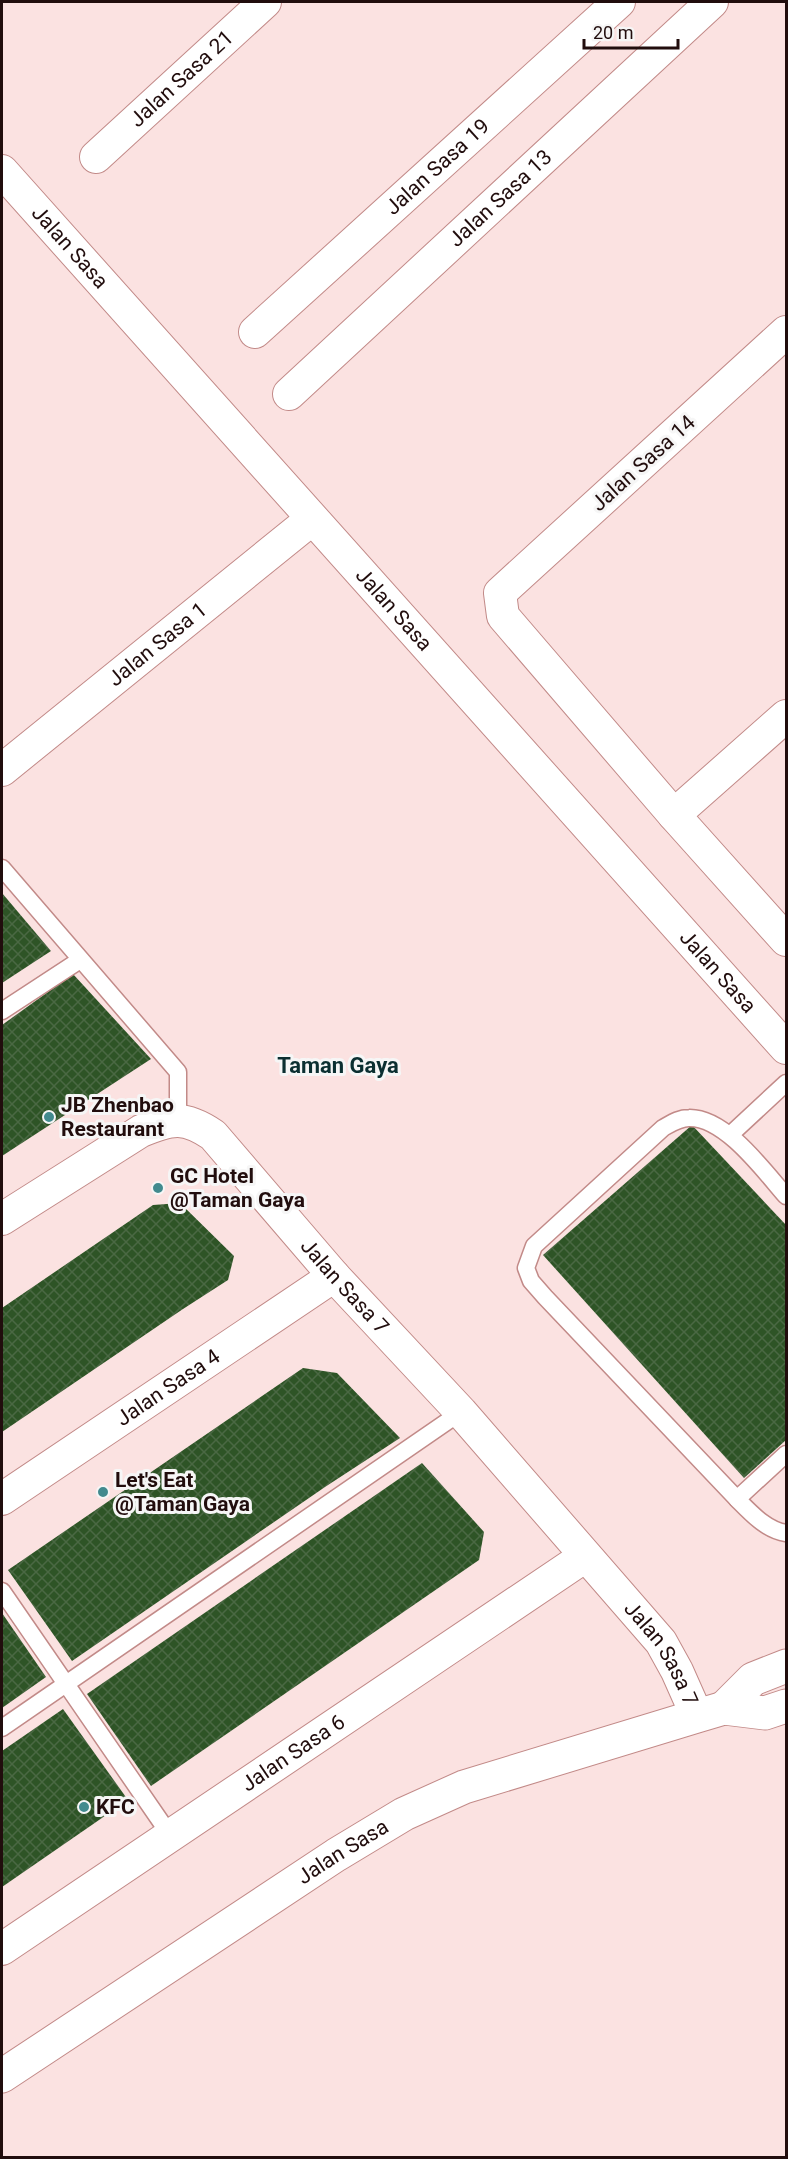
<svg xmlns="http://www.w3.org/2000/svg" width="788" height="2159" viewBox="0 0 788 2159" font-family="Roboto,sans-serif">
<defs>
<pattern id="building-cross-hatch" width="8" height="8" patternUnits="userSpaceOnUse" patternTransform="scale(1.5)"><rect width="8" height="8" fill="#2e5426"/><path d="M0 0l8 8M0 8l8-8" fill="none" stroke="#4a6843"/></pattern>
</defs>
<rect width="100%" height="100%" fill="#fbe2e1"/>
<g fill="url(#building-cross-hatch)">
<path d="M2 893 51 951 2 983Z"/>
<path d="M73 974 151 1059 2 1156V1025Z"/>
<path d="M692 1125 786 1225V1440L744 1478 543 1255Z"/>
<path d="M180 1203 234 1256 228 1280 183 1309 2 1432V1308L153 1205Z"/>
<path d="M303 1368 337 1373 400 1438 325 1487 72 1661 8 1570Z"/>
<path d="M422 1463 484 1532 479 1560 151 1786 87 1694Z"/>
<path d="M2 1613 46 1677 2 1708Z"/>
<path d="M63 1709 128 1800 2 1887V1751Z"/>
</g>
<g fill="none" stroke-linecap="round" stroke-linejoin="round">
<g stroke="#c28a88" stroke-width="19">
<g id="lane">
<path d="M2 868 178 1072V1121"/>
<path d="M2 1011 80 960"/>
<path d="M730 1135 786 1083"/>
<path d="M786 1196C764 1171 725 1117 689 1118 679 1118 672 1123 663 1128L534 1246 526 1268 531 1281 545 1297 737 1499C751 1513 766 1530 786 1533"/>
<path d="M737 1499 786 1454"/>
<path d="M2 1591 170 1835"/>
<path d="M2 1728 461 1412"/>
</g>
</g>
<g stroke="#c28a88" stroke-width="34">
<g id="street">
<path id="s1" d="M96 157 265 2"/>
<path id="s2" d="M2 171 786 1048"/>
<path id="s3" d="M255 332 619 2"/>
<path d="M786 332 500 593 503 616 674 815 786 940"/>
<path id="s4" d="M289 394 712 2"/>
<path id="s5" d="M2 770 312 519"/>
<path d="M674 815 786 716"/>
<path id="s6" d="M2 1219 141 1131C172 1118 185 1116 213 1135L334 1276 461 1412 661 1642 677 1671 697 1716"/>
<path id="s7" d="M2 1499 334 1276"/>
<path id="s8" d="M2 1949 584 1557"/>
</g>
</g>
<g stroke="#c28a88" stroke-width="35">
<g id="secondary">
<path d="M724 1708 753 1679 786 1666"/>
<path id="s9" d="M2 2076 336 1855 404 1814 464 1787 697 1716 724 1708 765 1713 786 1706"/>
</g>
</g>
<use href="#lane" stroke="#fff" stroke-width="16"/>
<use href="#street" stroke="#fff" stroke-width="32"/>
<use href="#secondary" stroke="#fff" stroke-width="33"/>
</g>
<g fill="#428a8e" stroke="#f6f6f6" stroke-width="2">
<circle cx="49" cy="1117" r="6"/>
<circle cx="158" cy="1188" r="6"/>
<circle cx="103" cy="1492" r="6"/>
<circle cx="84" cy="1807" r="6"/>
</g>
<g text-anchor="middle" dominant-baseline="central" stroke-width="6" stroke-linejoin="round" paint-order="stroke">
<g font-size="21" fill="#210d0d" stroke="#f6f6f6">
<text stroke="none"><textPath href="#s1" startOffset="116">Jalan Sasa 21</textPath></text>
<text stroke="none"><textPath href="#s3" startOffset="246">Jalan Sasa 19</textPath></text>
<text stroke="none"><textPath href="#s4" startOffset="288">Jalan Sasa 13</textPath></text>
<text stroke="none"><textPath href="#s2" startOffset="102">Jalan Sasa</textPath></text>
<text transform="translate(643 463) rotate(-42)">Jalan Sasa 14</text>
<text stroke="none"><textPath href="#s2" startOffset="588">Jalan Sasa</textPath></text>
<text stroke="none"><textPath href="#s5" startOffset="200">Jalan Sasa 1</textPath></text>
<text stroke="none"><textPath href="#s2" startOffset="1074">Jalan Sasa</textPath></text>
<text stroke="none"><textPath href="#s6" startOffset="442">Jalan Sasa 7</textPath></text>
<text stroke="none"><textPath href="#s7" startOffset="200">Jalan Sasa 4</textPath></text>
<text stroke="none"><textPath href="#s6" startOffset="928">Jalan Sasa 7</textPath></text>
<text stroke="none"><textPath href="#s8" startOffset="351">Jalan Sasa 6</textPath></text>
<text stroke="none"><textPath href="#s9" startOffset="408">Jalan Sasa</textPath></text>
</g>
<g font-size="21" font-weight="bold" fill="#210d0d" stroke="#f6f6f6" text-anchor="start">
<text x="61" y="1105">JB Zhenbao<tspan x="61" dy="24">Restaurant</tspan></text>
<text x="170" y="1176">GC Hotel<tspan x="170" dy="24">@Taman Gaya</tspan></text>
<text x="115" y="1480">Let's Eat<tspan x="115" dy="24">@Taman Gaya</tspan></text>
<text x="96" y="1807">KFC</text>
</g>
<g font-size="22" font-weight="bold" fill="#0b2f31" stroke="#f6f6f6">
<text x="338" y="1065">Taman Gaya</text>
</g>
</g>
<rect width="788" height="2159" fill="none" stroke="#210d0d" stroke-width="6"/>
<path d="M584 39v9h94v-9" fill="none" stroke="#210d0d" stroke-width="3"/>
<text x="593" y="39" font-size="18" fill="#210d0d" stroke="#f6f6f6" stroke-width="4.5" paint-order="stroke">20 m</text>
</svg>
